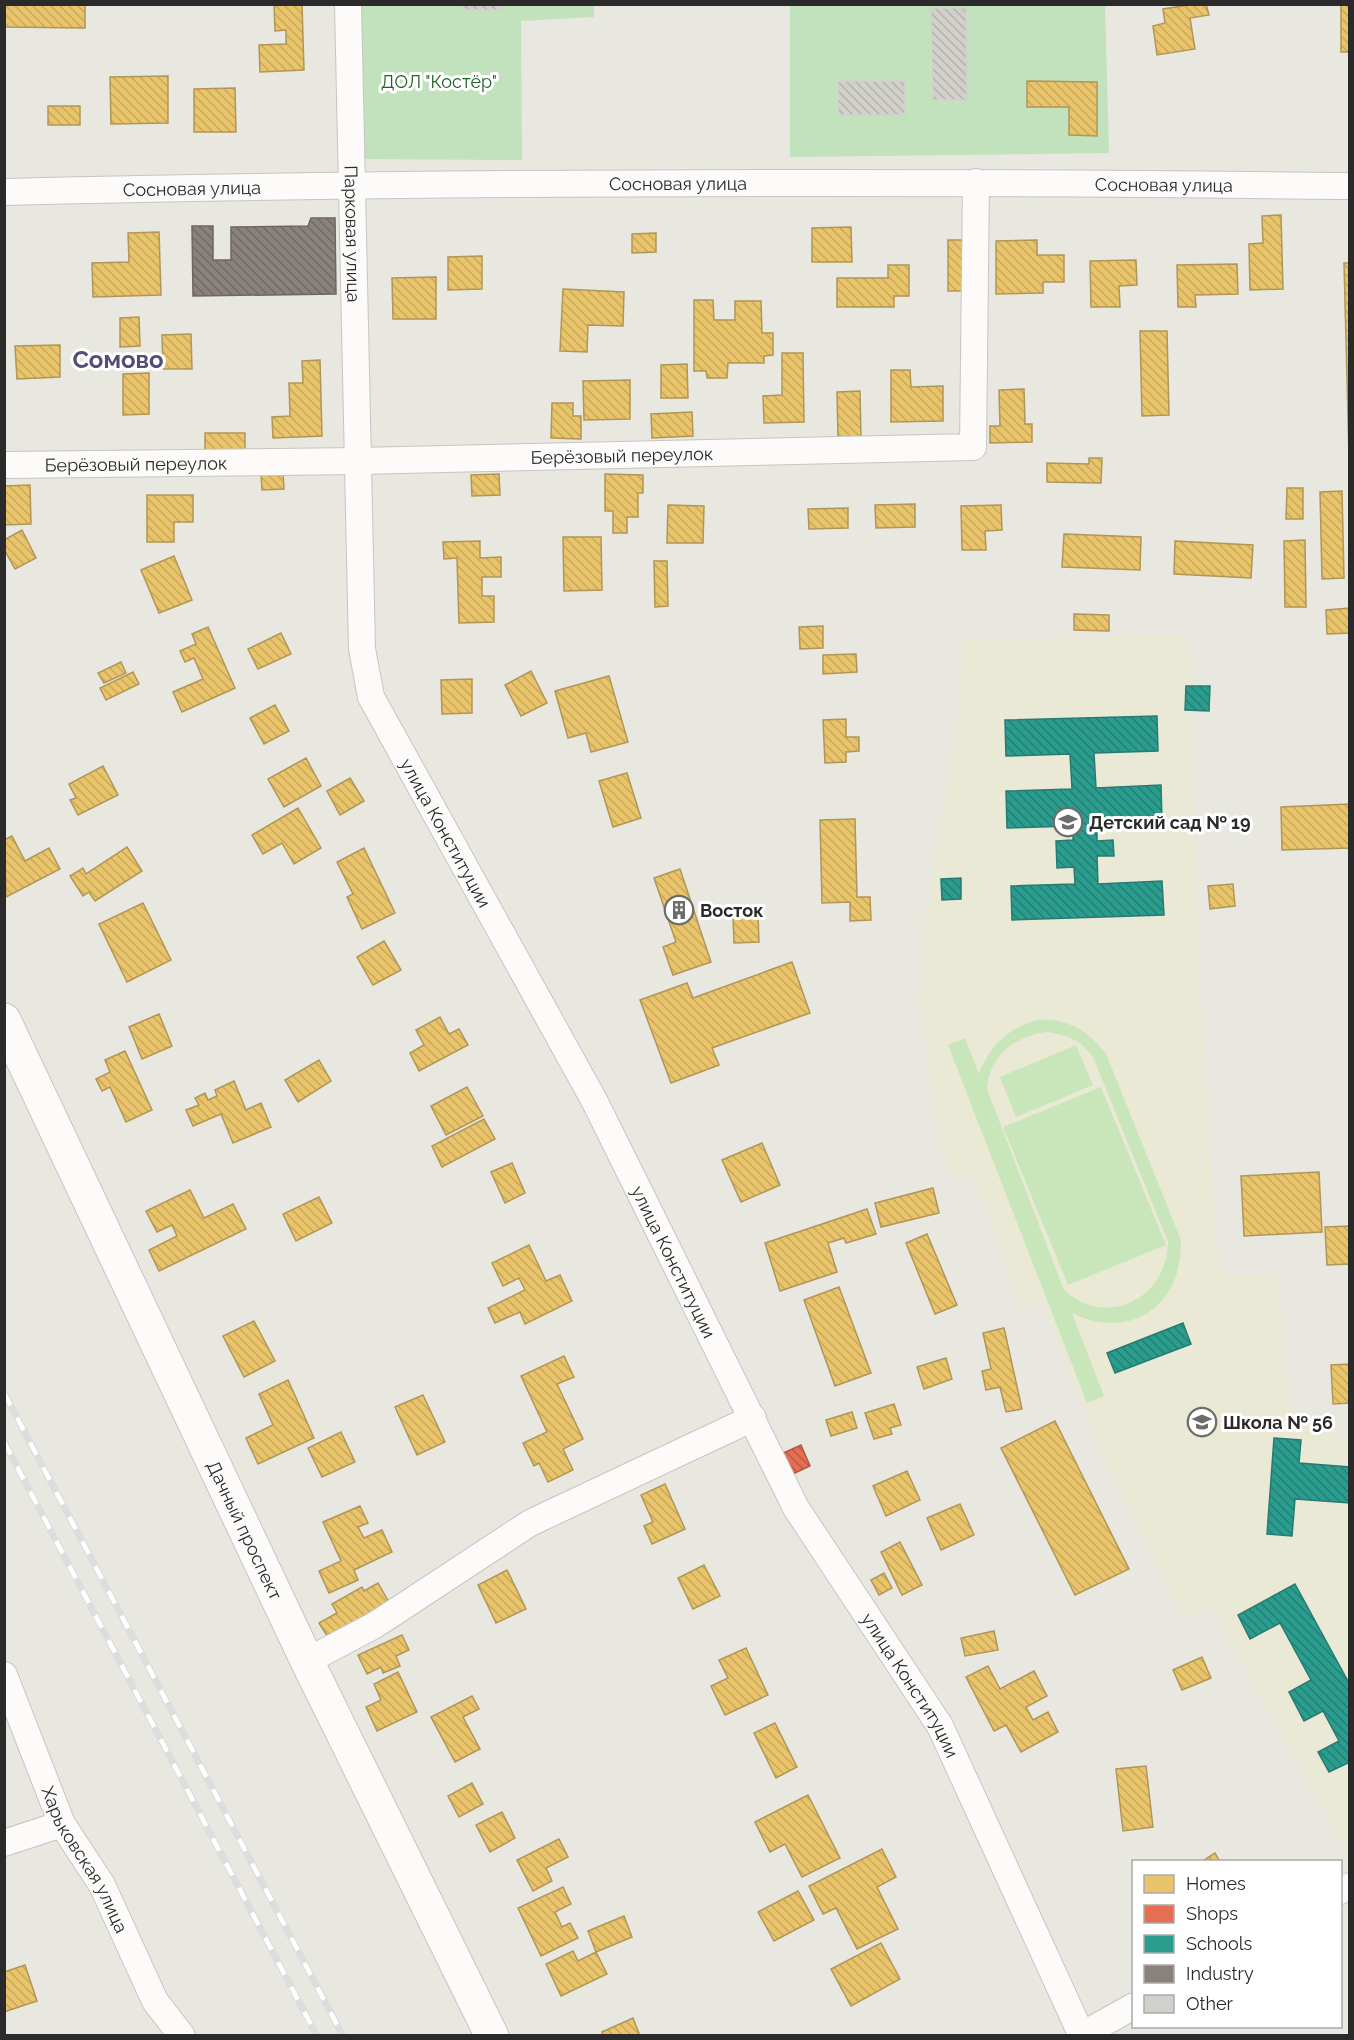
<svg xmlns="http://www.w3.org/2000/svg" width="1354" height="2040" viewBox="0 0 1354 2040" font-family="Raleway,sans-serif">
<defs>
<pattern id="homes-back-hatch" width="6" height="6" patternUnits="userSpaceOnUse" patternTransform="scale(1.5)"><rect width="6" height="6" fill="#e9c46a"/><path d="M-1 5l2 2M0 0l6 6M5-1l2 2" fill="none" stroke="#c8a95c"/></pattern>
<pattern id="shops-back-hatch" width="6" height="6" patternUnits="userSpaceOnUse" patternTransform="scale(1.5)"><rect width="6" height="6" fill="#e76f51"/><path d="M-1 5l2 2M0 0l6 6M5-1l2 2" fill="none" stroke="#bb5b43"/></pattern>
<pattern id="schools-back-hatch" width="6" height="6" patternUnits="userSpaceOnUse" patternTransform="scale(1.5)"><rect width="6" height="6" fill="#2a9d8f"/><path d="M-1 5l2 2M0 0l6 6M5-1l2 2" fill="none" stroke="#248075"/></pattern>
<pattern id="industry-back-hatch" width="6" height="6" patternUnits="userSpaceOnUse" patternTransform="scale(1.5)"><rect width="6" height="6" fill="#8a817c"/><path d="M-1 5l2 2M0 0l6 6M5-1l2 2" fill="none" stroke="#716a66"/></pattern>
<pattern id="building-back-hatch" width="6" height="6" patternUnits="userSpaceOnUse" patternTransform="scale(1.5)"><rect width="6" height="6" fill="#d1d0cb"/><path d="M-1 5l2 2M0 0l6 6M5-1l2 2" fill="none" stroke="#b4b3ae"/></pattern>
</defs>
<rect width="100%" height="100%" fill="#e8e7e0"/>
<path fill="#eae9d6" d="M1190 635 1200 991 1217 1253 1229 1276 1277 1275 1290 1405 1342 1439H1349V1854L1210 1606 1183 1618 1099 1449 1042 1301 1020 1308 973 1173 953 1179 938 1134 920 999 922 942 960 702 963 640Z"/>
<g fill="#c1e2bc">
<path d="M359 5H594V17L521 21 522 160 363 159Z"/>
<path d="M790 5H1105L1109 153 790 157Z"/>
</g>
<g fill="#c9e5ba" fill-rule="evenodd">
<path d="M1037 1020C1067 1018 1088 1030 1106 1054L1181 1240C1183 1305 1131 1342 1072 1313L1104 1396 1087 1403 948 1045 965 1038 979 1074C991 1044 1006 1030 1037 1020ZM1046 1032C1067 1035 1080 1039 1093 1057L1168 1242C1167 1299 1107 1329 1064 1290L987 1089C990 1055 1014 1037 1046 1032Z"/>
<path d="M1076 1045 1093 1085 1016 1117 1000 1077Z"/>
<path d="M1101 1087 1166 1245 1068 1285 1003 1127Z"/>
</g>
<g fill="url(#homes-back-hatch)" stroke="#b09657" stroke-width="1.5">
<path d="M4 4H85V28L4 27Z"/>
<path d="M274 4H302L304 70 260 72 259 45 286 44V30L275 31Z"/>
<path d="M1196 4H1206L1209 15 1190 18 1195 49 1157 55 1153 26 1165 23 1163 9Z"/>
<rect x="1341" y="4" width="9" height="48"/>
<path d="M168 76V123L111 124 110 77Z"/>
<path d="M1027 81 1097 82V136L1069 135V107H1027Z"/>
<path d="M235 88 236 132H194V89Z"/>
<rect x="48" y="106" width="32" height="19"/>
<path d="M1281 215 1283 289 1250 290 1249 244 1263 243 1262 216Z"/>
<path d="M851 227 852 262H812V228Z"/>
<path d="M159 232 161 295 93 297 92 263 129 262 128 233Z"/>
<path d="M656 233V252L632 253V234Z"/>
<rect x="948" y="240" width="20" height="51"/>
<path d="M1037 240V255H1064V282H1043V293L996 294V241Z"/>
<path d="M482 256V289L448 290V257Z"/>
<path d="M1136 260 1137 285 1119 286 1120 307H1091L1090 261Z"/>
<path d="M1344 263H1350L1349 456Z"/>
<path d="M1237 264 1238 294 1195 295 1196 307H1178L1177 265Z"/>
<path d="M888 265H909V296H894V307H837V278H888Z"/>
<path d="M436 277V319H393L392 278Z"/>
<path d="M563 289 624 292 623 326 588 325 587 352 560 351Z"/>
<path d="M694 300H713L714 320H735V301H761L762 333H773V355L764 356V363H728L727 378H707L706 371H694Z"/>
<path d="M139 317 140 346 120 347V318Z"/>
<path d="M1140 331H1167L1169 415 1142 416Z"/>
<path d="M191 334 192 369H163L162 335Z"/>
<path d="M60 345V377L17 379 15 346Z"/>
<path d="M782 353H803L804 422 764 423 763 396 782 395Z"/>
<path d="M320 360 322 436 273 438 272 417 290 416 289 383H303L302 361Z"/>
<path d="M687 364 688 398H661V365Z"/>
<path d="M891 370H910L911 387 943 386V421L891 422Z"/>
<path d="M149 373V414L123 415V374Z"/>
<path d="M630 380V419L584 420 583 381Z"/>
<path d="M1024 389 1025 424H1032V442L990 443V426H1000L999 390Z"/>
<path d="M860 391 861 439H838L837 392Z"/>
<path d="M552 403H573V416H581V439L551 438Z"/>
<path d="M692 412 693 436 652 438 651 414Z"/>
<rect x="205" y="433" width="40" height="18"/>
<path d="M1089 458H1102L1101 483 1047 482V463L1089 464Z"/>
<path d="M283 473 284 489 262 490 261 474Z"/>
<path d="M499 474 500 495 472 496 471 475Z"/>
<path d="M605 474 643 475V493H638V517H627V533H613V511H605Z"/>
<path d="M30 485 31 524 4 525V486Z"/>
<path d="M1287 488H1303V519H1286Z"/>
<path d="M1342 491 1344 578 1322 579 1320 492Z"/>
<path d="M147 495H193V522H174V542H147Z"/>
<path d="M915 504V527L876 528 875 505Z"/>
<path d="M668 505 704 506 703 543H667Z"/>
<path d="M1001 505 1002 530 985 531 986 550H962L961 506Z"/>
<path d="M848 508V528L809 529 808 509Z"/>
<path d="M22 530 36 558 15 569 4 549V540Z"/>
<path d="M1064 534 1141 537 1140 570 1062 567Z"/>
<path d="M563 537H601L602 590 564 591Z"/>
<path d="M1305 540 1306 607H1285L1284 541Z"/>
<path d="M480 541V558L501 557V577H482V596H494V622L459 623 457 558 444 559 443 542Z"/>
<path d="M1175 541 1253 545 1251 578 1174 574Z"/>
<path d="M174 556 192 600 159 613 141 570Z"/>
<path d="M654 561H667L668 606 655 607Z"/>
<path d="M1350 608V633L1327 634 1326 610Z"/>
<path d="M1074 614 1109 615V631L1074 630Z"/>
<path d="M823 626V648L800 649 799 627Z"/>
<path d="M208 627 235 688 182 712 173 692 203 679 194 658 185 662 180 651 196 644 192 634Z"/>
<path d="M281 633 291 654 258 669 248 649Z"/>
<path d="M856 654 857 672 823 674V655Z"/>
<path d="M121 662 126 673 104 683 98 673Z"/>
<path d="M531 671 547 703 521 716 505 685Z"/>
<path d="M133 672 139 684 106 700 100 688Z"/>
<path d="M609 676 628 742 591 752 586 733 568 738 555 691Z"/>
<path d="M472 679V713L442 714 441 680Z"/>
<path d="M275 705 289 731 264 744 250 718Z"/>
<path d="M846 719V737H859V751L846 752V762L825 763 823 720Z"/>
<path d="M306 758 321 786 284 807 268 779Z"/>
<path d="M103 766 118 795 78 815 70 800 76 798 69 784Z"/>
<path d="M627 773 641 818 613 827 599 781Z"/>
<path d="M350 778 364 801 340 815 327 791Z"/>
<path d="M1350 804V848L1282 850 1281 807Z"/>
<path d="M298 808 321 848 294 864 282 843 263 854 252 835Z"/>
<path d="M855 819 857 897H870L871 920 850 921V902L822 903 820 820Z"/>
<path d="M12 836 25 861 49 848 60 869 6 897 4 840Z"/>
<path d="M127 847 142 871 95 901 89 892 83 896 70 876 83 868 86 874Z"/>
<path d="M364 848 395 913 362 929 347 897 353 894 337 862Z"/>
<path d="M680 869 711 962 673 975 663 947 676 942 654 878Z"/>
<path d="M1233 884 1235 906 1210 909 1208 886Z"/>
<path d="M143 903 171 960 127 982 99 924Z"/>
<path d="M758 915 759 942 734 943 733 916Z"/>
<path d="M384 941 401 970 373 985 357 957Z"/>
<path d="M792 962 810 1013 712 1048 719 1065 671 1083 640 1000 687 983 693 998Z"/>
<path d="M159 1014 172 1046 142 1059 129 1027Z"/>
<path d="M440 1017 449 1034 459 1029 468 1045 419 1071 410 1053 424 1045 416 1030Z"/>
<path d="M125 1051 152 1110 126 1122 110 1087 102 1091 96 1079 110 1072 105 1060Z"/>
<path d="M319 1060 331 1081 298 1102 285 1080Z"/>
<path d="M234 1081 246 1110 261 1103 271 1127 233 1143 221 1114 193 1126 186 1110 199 1105 195 1098 205 1093 208 1100 217 1096 215 1090Z"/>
<path d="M467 1087 483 1116 446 1135 431 1106Z"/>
<path d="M484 1119 495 1139 442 1167 432 1146Z"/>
<path d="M762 1143 780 1185 741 1202 722 1160Z"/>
<path d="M512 1163 525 1193 505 1203 491 1172Z"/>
<path d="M1319 1172 1322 1232 1244 1236 1241 1176Z"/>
<path d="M933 1188 939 1213 881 1227 875 1203Z"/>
<path d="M190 1190 204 1218 233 1204 246 1229 159 1271 149 1250 177 1236 172 1225 157 1232 146 1211Z"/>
<path d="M319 1197 332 1223 296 1241 283 1214Z"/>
<path d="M867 1209 876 1234 846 1243 844 1238 828 1243 837 1272 780 1291 765 1243Z"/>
<path d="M1350 1226V1264L1327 1265 1325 1227Z"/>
<path d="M927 1234 957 1305 935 1314 906 1243Z"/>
<path d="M529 1245 546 1281 560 1275 572 1301 525 1324 520 1312 495 1323 488 1308 525 1290 519 1278 503 1286 492 1263Z"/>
<path d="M839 1287 871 1373 835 1386 804 1300Z"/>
<path d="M254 1321 275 1361 244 1377 223 1336Z"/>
<path d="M1004 1328 1022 1409 1006 1412 1000 1387 986 1390 982 1371 991 1369 983 1333Z"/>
<path d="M564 1356 574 1377 557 1384 583 1439 563 1449 573 1470 548 1482 539 1463 534 1466 523 1443 547 1432 521 1376Z"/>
<path d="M946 1358 952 1379 924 1389 917 1367Z"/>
<path d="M1350 1364V1403L1333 1404 1331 1365Z"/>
<path d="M288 1380 314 1438 258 1464 246 1438 273 1425 259 1394Z"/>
<path d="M423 1395 445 1442 417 1455 395 1407Z"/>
<path d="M894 1404 901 1425 890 1428 892 1434 874 1439 865 1413Z"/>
<path d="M852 1412 857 1428 831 1436 826 1420Z"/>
<path d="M1055 1421 1129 1569 1075 1595 1001 1448Z"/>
<path d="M341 1432 355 1462 322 1477 308 1448Z"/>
<path d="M907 1471 920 1500 886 1516 873 1486Z"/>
<path d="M665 1484 685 1529 652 1544 644 1526 653 1522 641 1495Z"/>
<path d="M960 1504 974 1535 941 1550 927 1518Z"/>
<path d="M360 1506 368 1523 358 1527 364 1538 382 1530 392 1552 354 1570 358 1580 329 1593 319 1571 341 1561 323 1522Z"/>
<path d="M900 1542 922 1585 902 1595 881 1552Z"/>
<path d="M704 1565 720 1596 693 1609 678 1578Z"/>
<path d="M507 1570 526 1609 496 1623 478 1585Z"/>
<path d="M884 1573 892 1588 879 1595 871 1580Z"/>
<path d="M378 1583 390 1604 329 1639 319 1623 337 1613 332 1604 362 1587 364 1591Z"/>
<path d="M994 1631 998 1650 965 1656 961 1638Z"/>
<path d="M402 1635 409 1650 396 1656 400 1666 383 1673 381 1667 367 1674 358 1655Z"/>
<path d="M746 1648 768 1695 725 1715 711 1686 728 1678 719 1660Z"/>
<path d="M1202 1657 1211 1678 1182 1690 1173 1670Z"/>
<path d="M988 1666 1000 1689 1034 1671 1047 1696 1026 1707 1033 1720 1048 1712 1058 1732 1021 1752 1006 1725 994 1731 966 1677Z"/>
<path d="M398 1672 417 1712 377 1731 366 1707 381 1700 374 1684Z"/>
<path d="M472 1696 479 1709 463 1717 480 1749 455 1762 431 1717Z"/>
<path d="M775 1723 797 1767 776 1778 754 1733Z"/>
<path d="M1146 1766 1153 1827 1123 1831 1116 1769Z"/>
<path d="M472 1783 483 1804 459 1817 448 1796Z"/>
<path d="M808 1795 840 1858 802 1877 785 1844 770 1852 755 1822Z"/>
<path d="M502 1812 515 1838 490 1852 476 1825Z"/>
<path d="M559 1839 568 1857 546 1868 552 1881 533 1891 517 1860Z"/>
<path d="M882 1849 896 1877 877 1887 898 1929 857 1949 836 1908 823 1914 809 1886Z"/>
<path d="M1215 1853 1220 1862H1201Z"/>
<path d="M563 1887 571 1904 555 1912 562 1927 570 1923 578 1938 541 1956 518 1908Z"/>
<path d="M798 1891 814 1920 774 1941 758 1912Z"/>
<path d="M624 1916 632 1937 596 1952 588 1931Z"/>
<path d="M881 1943 900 1979 851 2006 831 1969Z"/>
<path d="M573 1951 578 1961 596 1952 607 1974 561 1996 546 1964Z"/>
<path d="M25 1965 37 2001 4 2012V1972Z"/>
<path d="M633 2018 640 2036H603L602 2032Z"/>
</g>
<path fill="url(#shops-back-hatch)" stroke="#ae5a45" stroke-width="1.5" d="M801 1445 810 1466 793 1474 783 1453Z"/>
<g fill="url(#schools-back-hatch)" stroke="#2a7a71" stroke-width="1.5">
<path d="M1186 686H1210L1209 711 1185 710Z"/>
<path d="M1157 716 1158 751 1094 753 1096 788 1161 785 1162 822 1097 825V841L1113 840 1114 856H1097L1098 884 1162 881 1164 915 1012 920 1011 886 1075 884 1074 867 1057 868 1056 841 1073 840V826L1007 828 1006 791 1072 789 1070 754 1006 756 1005 720Z"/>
<path d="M961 878V899L942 900 941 879Z"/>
<path d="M1183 1323 1191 1344 1115 1373 1107 1353Z"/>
<path d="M1274 1438 1301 1440 1299 1463 1350 1467V1503L1295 1499 1292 1536 1267 1534Z"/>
<path d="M1295 1584 1350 1685V1762L1329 1772 1318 1752 1339 1741 1323 1711 1304 1721 1289 1692 1311 1680 1280 1623 1250 1639 1238 1615Z"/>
</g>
<path fill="url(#industry-back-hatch)" stroke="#6d6763" stroke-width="1.5" d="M311 218H335L336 294 193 296 192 226H213V260H231V227L308 226Z"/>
<g fill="url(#building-back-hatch)" stroke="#d3d2cc" stroke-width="1.5">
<rect x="462" y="4" width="39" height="6"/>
<path d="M931 8H966L967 100H933Z"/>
<rect x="838" y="81" width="67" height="34"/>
</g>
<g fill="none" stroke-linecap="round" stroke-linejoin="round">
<g stroke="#c6c5c4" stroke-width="28">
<g id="street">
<path id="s1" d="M348 4 362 649 371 697 595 1102 796 1508 940 1726 1082 2036"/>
<path id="s2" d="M4 192C453 181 901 181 1350 186"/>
<path id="s3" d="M4 465 359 461 973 447 976 182"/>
<path d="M307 1661 375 1625 530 1523 753 1418"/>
<path id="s4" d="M4 1675 62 1824 102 1885 155 2001 182 2036"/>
<path d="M4 1843 62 1824"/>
<path d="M1340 1891 1350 1886"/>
<path d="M1082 2035 1134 2006"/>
</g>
</g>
<g stroke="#c6c5c4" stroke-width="35">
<g id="secondary">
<path id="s5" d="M4 1020 307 1661 492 2036"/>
</g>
</g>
<use href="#street" stroke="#fcfbfa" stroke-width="26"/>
<use href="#secondary" stroke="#fcfbfa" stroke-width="33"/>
<g stroke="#deddde" stroke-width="7">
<g id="rail">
<path d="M4 1393 343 2036"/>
<path d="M4 1442 317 2036"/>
</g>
</g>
<use href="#rail" stroke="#fff" stroke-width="4.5" stroke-dasharray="14" stroke-linecap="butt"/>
</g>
<defs>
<g id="school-ring" transform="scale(1.5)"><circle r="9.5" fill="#fff" stroke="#6c6c6a" stroke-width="1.5"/><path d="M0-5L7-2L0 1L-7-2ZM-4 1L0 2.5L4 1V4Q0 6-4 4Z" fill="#6c6c6a"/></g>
<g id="building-ring" transform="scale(1.5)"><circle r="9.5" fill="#fff" stroke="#6c6c6a" stroke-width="1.5"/><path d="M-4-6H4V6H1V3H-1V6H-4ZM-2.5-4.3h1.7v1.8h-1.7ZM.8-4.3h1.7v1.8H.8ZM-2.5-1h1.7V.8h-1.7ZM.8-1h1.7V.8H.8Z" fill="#6c6c6a"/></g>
</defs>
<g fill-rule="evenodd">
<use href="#school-ring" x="1068" y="822"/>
<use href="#building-ring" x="679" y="910"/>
<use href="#school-ring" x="1202" y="1422"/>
</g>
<g text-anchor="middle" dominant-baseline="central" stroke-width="6" stroke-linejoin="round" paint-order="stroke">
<g font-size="18" fill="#206125" stroke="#fff">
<text x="439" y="81">ДОЛ "Костёр"</text>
</g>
<g font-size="18" fill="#2a2a2a" stroke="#fff">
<text stroke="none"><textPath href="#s2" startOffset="674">Сосновая улица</textPath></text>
<text stroke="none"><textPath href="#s2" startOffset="1160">Сосновая улица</textPath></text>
<text stroke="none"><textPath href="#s2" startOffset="188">Сосновая улица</textPath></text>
<text stroke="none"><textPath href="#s1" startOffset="230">Парковая улица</textPath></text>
<text stroke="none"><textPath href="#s3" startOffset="618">Берёзовый переулок</textPath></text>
<text stroke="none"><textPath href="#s3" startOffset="132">Берёзовый переулок</textPath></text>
<text stroke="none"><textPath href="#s1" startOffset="849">улица Конституции</textPath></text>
<text stroke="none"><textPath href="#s1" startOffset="1335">улица Конституции</textPath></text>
<text stroke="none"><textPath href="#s5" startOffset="564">Дачный проспект</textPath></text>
<text stroke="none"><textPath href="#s1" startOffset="1821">улица Конституции</textPath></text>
<text stroke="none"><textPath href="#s4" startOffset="202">Харьковская улица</textPath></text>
</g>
<g font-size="18" font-weight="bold" fill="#2a2a2a" stroke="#fff" text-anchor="start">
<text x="1089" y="822">Детский сад № 19</text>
<text x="700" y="910">Восток</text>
<text x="1223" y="1422">Школа № 56</text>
</g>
<g font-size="24" font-weight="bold" fill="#524e77" stroke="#fff">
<text x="118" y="359">Сомово</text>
</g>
</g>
<rect width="1354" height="2040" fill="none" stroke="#2a2a2a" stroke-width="12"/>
<rect x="1132" y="1860" width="210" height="168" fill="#ffffff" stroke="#aaaaaa" stroke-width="1.5"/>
<rect x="1144" y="1875" width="30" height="18" fill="#e9c46a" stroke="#aaaaaa" stroke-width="1.5"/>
<text x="1186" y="1890" font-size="18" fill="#2a2a2a">Homes</text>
<rect x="1144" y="1905" width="30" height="18" fill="#e76f51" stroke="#aaaaaa" stroke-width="1.5"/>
<text x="1186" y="1920" font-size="18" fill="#2a2a2a">Shops</text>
<rect x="1144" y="1935" width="30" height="18" fill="#2a9d8f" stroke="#aaaaaa" stroke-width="1.5"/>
<text x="1186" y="1950" font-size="18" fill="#2a2a2a">Schools</text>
<rect x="1144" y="1965" width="30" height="18" fill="#8a817c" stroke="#aaaaaa" stroke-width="1.5"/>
<text x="1186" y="1980" font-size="18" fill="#2a2a2a">Industry</text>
<rect x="1144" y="1995" width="30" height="18" fill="#d1d0cb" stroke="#aaaaaa" stroke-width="1.5"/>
<text x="1186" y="2010" font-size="18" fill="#2a2a2a">Other</text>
</svg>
